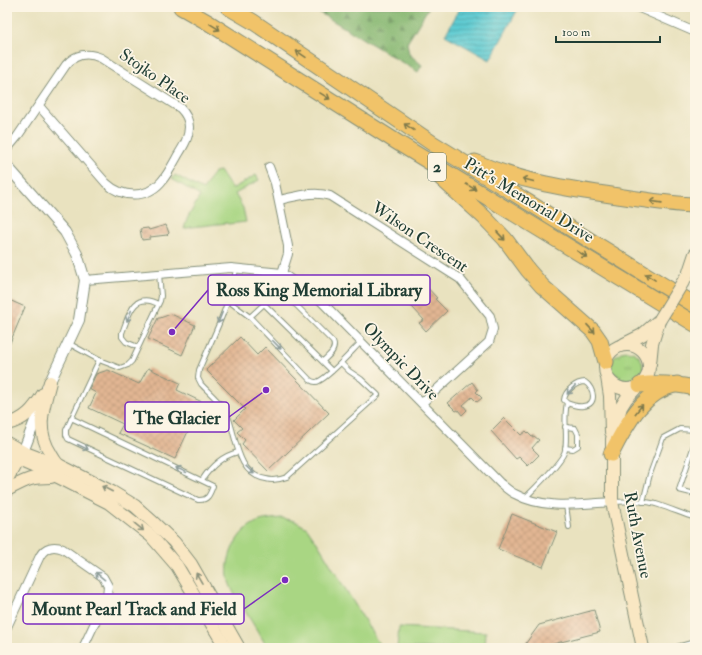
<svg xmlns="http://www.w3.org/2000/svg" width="702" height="655" viewBox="0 0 702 655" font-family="'IM FELL Double Pica',serif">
<defs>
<pattern id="grass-tufts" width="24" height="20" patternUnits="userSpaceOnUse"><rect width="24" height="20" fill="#a9d683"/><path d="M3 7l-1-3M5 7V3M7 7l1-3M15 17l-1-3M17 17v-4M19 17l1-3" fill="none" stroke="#89af6c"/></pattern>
<pattern id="forest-firs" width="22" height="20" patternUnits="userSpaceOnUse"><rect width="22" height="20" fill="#86b771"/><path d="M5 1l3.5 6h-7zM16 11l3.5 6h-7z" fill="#6d965e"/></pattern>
<pattern id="water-rules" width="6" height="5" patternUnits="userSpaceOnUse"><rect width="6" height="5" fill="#5ccad1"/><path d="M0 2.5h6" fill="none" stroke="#4ba5aa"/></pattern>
<pattern id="building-cross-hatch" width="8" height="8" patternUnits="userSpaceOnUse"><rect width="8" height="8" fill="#e2b693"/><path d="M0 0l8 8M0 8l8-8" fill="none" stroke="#c19d7f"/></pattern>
</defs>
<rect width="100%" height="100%" fill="#fcf5e5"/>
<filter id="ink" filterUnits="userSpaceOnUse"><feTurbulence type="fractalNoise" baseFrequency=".025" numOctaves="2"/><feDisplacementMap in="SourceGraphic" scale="8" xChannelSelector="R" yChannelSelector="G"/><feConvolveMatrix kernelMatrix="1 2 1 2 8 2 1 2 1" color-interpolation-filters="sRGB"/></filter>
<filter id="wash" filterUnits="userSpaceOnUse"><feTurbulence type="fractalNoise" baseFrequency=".012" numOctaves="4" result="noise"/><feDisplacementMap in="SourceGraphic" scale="16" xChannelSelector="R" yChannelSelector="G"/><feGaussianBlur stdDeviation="0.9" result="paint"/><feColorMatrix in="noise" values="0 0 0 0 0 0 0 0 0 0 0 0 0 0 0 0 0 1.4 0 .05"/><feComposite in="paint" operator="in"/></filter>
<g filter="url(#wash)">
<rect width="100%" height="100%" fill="#e9e2bf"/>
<circle fill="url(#grass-tufts)" stroke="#648a5c" cx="627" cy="367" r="16"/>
<path fill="url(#forest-firs)" stroke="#527a52" d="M310 7H429L407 43 409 54 422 65 418 72Z"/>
<g fill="#a9d683" stroke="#648a5c">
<path d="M220 171 232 189 256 175 259 180 235 194 243 208 246 222 228 224 227 223 191 227 184 229 187 219 200 196 172 179 175 175 203 190 214 172Z"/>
<path d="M282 518 295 521 307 528 318 544 379 644 373 648H268C259 634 251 620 242 606 238 600 234 594 231 587 221 566 234 533 255 523 263 519 272 519 282 518Z"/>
<path d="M399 627 486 632 485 648H397Z"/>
</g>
<path fill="url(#water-rules)" stroke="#3e8482" d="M461 7H519L490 60 445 35Z"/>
<g id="blocks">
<g fill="url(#building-cross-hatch)">
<path d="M166 225 169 233 167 235 150 237V239L142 240 140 229 148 228 149 230Z"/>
<path d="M412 275 423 287 425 285 437 298 435 299 447 311 426 331 419 323 424 320 403 297 398 301 392 294Z"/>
<path d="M7 299 25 307 7 350Z"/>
<path d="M171 314 195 325 182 355 148 339 158 318H160Z"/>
<path d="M240 337 257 355 265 347 329 413 268 471 242 444 245 440 237 432 242 428 234 420 245 409 206 370Z"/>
<path d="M148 368 180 383 177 390 202 402 175 459 118 433 123 424 89 408 96 393 89 389 96 374 108 370 139 384Z"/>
<path d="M472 382 478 390 476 392 482 398 477 402 472 397 463 405 467 410 462 415 458 410 456 411 448 403Z"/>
<path d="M504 418 521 435 526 431 532 437 534 436 539 440 532 448 539 455 528 466 519 457 516 459 491 431Z"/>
<path d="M512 514 557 532 543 567 498 549Z"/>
<path d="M594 610 600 632 553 644 550 648H526V643L539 625Z"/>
</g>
</g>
</g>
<g filter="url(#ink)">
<use href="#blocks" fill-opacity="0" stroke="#84907a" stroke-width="1"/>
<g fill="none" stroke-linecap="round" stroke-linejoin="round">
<g stroke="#84907a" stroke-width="6">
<g id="service">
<path d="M236 269C231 302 212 339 199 370L198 378 201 384C207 391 224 405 227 414 237 435 235 474 266 479 273 481 279 480 287 477L378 395 361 379 349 371 341 363"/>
<path d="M227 300 250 317 310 380C313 382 316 383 319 381 330 376 352 351 361 342"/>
<path d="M250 317 264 304"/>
<path d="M68 343 99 360 66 430V435L68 439 198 500C208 501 210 494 213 486L71 418"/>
<path d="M138 347 126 342 122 337V333C129 315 133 291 158 304"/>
<path d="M99 360 120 368 128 365 132 361 160 301 161 296 159 274"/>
<path d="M323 361C328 356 337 350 333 342L296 305 279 294 272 296 264 304 332 371"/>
<path d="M565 427 575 428 578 434V446L573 449 565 448"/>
<path d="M695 442 679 490 695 494"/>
<path d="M202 480C211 466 222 456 238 452"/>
<path d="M525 498C534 489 564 460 565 450 568 434 563 419 567 403L564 400C565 391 576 382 585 382 594 388 598 405 583 406 578 407 572 405 567 403"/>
<path d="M614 502C629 501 645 500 659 505 671 509 683 514 695 518"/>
<path d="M643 502 650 474 663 438 680 429 695 430"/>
<path d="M566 505 569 527"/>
<path d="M673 648 695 642"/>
</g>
</g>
<g stroke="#84907a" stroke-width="10">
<g id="minor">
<path d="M637 7 695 32"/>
<path d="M7 149 17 137 66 65C75 54 88 52 101 58L180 108C185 113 189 119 189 127 189 138 183 147 178 155 173 164 168 174 161 182 146 199 122 198 106 183L39 106"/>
<path d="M269 167 275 183 288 246V254L282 273"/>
<path d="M279 200C295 197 314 190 330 196L460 279 490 316 493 329 489 342 422 403"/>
<path d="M85 280 231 268 282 273 301 287 314 294 500 483C505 487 510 492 515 494 544 510 580 504 612 502"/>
<path d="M7 627 40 556C45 547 54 545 63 549L103 577 108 586 107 597 83 648"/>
</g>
</g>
<g stroke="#84907a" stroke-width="12">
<g id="tertiary">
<path d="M7 166 65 232 77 254 85 280 79 320 47 388"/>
<path d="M23 452 41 405"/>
</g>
</g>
<g stroke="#84907a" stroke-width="14">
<g id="secondary">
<path d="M689 272 695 254"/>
<path d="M624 344 642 335 658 321"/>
<circle cx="627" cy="367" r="22"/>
<path d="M650 364 652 344 659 321"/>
<path d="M607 377 610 396 611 432"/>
<path d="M50 382C43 409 35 429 51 454 54 459 56 464 61 466"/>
<path d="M637 387 626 399 621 407 612 439V502L643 648"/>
<path d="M7 424C25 420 34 409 43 394"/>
<path d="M7 443 23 452 65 468 112 492 135 506 155 524 174 542 191 564 239 648"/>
<path d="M7 455 58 477 109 503 151 536 177 566 226 648"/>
<path d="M7 479 21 454"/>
<path d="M7 490C26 480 29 477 51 477"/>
</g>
</g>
<g stroke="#84907a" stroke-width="17">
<g id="motorway">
<path d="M181 7 209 23 400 144 695 324"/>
<path d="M228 7 252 21 432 143 695 305"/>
<path d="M475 162C521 182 569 189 618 196 644 200 669 204 695 205"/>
<path d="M441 178 484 217 505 239 528 270 542 286 593 331 600 341 606 362"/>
<path d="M640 385C659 382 676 384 695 388"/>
<path d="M611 454C627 424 641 393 677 384"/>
</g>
</g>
<use href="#service" stroke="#fff" stroke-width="4"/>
<use href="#minor" stroke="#fff" stroke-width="8"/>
<use href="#tertiary" stroke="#fff" stroke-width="10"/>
<use href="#secondary" stroke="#f9e7c3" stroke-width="12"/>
<use href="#motorway" stroke="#f1c369" stroke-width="15"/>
<g stroke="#84907a" stroke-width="14" stroke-linecap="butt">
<path id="secondary-bridge" d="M659 321 686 277"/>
</g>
<use href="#secondary-bridge" stroke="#f9e7c3" stroke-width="12"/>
</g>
<defs><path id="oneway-shaft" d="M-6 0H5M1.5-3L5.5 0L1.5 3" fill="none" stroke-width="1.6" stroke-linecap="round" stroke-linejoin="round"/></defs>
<g stroke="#7d794c">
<use href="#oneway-shaft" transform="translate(215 27) rotate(32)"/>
<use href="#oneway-shaft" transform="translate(301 54) rotate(-146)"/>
<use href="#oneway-shaft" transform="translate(325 96) rotate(32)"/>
<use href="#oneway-shaft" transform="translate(409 127) rotate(-146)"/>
<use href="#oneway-shaft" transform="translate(528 180) rotate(-165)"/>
<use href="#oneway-shaft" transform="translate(471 187) rotate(31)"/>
<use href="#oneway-shaft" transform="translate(656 202) rotate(-172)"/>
<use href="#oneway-shaft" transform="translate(501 236) rotate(47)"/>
<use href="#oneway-shaft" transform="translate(582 254) rotate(31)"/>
<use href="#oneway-shaft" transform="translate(650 277) rotate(-149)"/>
<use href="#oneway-shaft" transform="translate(591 329) rotate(47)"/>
<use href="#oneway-shaft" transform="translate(639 409) rotate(-51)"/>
</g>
<g stroke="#8f9e9a">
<use href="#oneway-shaft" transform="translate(129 316) rotate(112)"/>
<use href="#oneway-shaft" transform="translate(220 318) rotate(112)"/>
<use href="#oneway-shaft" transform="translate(277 345) rotate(46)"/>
<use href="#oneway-shaft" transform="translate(571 390) rotate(133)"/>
<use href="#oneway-shaft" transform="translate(83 447) rotate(25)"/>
<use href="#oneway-shaft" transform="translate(181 470) rotate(-155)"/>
<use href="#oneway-shaft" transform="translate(250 470) rotate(44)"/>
<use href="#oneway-shaft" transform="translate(100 576) rotate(-141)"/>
</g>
<g stroke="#8c927c">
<use href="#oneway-shaft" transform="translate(107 489) rotate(-153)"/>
<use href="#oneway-shaft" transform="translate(139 527) rotate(39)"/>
<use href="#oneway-shaft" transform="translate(199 578) rotate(-120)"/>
</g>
</g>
<g text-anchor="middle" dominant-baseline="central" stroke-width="3.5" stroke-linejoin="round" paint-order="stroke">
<rect fill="#fcf5e5" stroke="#617469" stroke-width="1" x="428" y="153" width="18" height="28" rx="3"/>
<g font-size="16" font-weight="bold" fill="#1f3d34">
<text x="437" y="167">2</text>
</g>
<g font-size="17" fill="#1f3d34" stroke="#fcf5e5">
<text transform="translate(155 76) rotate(35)">Stojko Place</text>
<text transform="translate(529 200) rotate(31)">Pitt's Memorial Drive</text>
<text transform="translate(420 237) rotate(34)">Wilson Crescent</text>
<text transform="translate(401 361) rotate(46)">Olympic Drive</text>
<text transform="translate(638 535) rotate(79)">Ruth Avenue</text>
</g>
</g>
<path fill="none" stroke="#7b2cbf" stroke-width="1.5" d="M172 332L208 290M266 390L229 417M285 580L244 609"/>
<g fill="#7b2cbf" stroke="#fcf5e5" stroke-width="1.5">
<circle cx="172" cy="332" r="4"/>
<circle cx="266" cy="390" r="4"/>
<circle cx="285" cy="580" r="4"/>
</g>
<g fill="#fcf5e5" stroke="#7b2cbf" stroke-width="1.5">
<rect x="208" y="275" width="222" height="30" rx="4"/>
<rect x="125" y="402" width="104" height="30" rx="4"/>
<rect x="23" y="594" width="221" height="30" rx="4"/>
</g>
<g font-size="18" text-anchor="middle" font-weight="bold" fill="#1f3d34">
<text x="319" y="296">Ross King Memorial Library</text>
<text x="177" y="424">The Glacier</text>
<text x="134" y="615">Mount Pearl Track and Field</text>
</g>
<rect width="702" height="655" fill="none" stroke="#fcf5e5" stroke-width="24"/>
<path d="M556 36v6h104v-6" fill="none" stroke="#1f3d34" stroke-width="2"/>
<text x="562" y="36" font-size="12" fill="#1f3d34" stroke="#fcf5e5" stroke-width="3" paint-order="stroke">100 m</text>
</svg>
